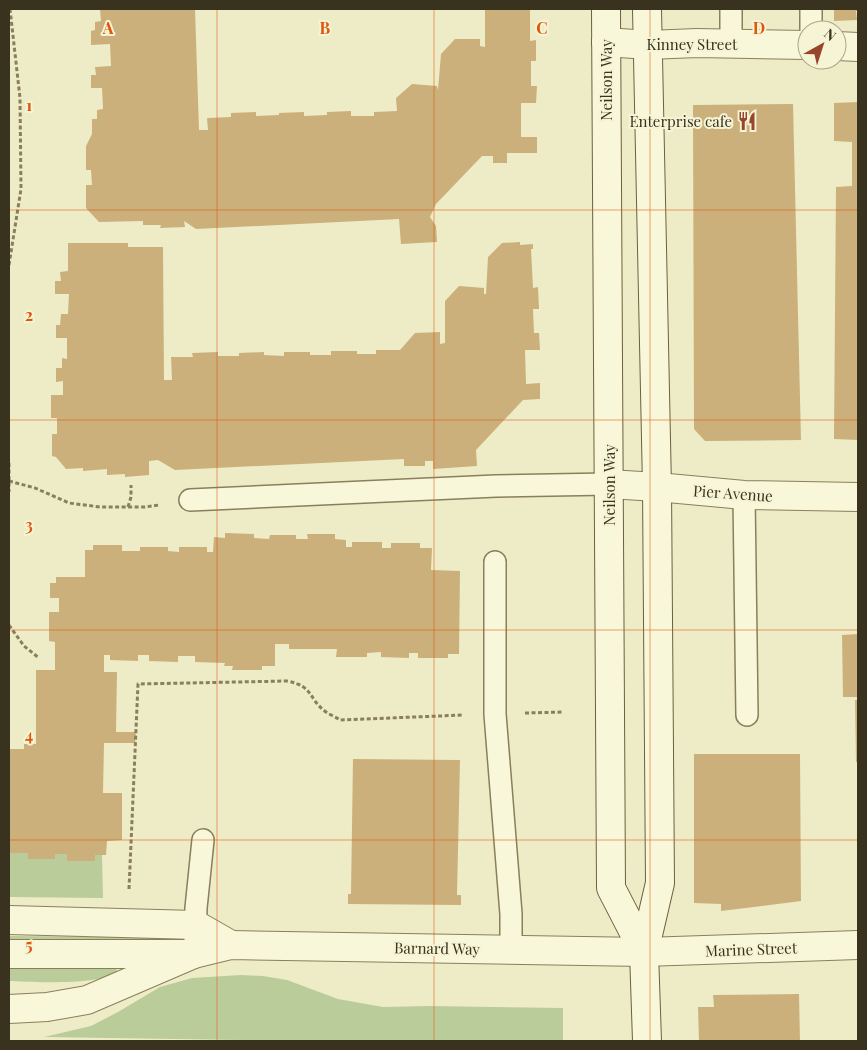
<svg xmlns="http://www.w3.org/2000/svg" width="867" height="1050" viewBox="0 0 867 1050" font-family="'Playfair Display',serif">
<rect width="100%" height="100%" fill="#eeecc6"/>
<g fill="#bacc9a">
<path d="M9 853H28V859H55V854H67V861H95V855H102L103 898 9 897Z"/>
<path d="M9 936 154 937 160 940 157 943 9 942Z"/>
<path d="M112 967 116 968 117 971C106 986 29 982 9 981V969H48Z"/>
<path d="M241 975 263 976 287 980 338 999 383 1007 428 1006 563 1008V1041H305L44 1037 91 1026 118 1012 160 987 192 978Z"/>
</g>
<g fill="#cbb07c">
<path d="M100 9H195L199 130H208L207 118 231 117V113L256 112V116L279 115V113L304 112V116L327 115V112L351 111V116H374V112L397 111 396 98 412 84 437 86 438 90 441 54 455 39H480V46L485 47V10L486 9H530V41L536 40V61H531V86H537L536 103H521V137H537V153H507V163H493V156H482L436 204 430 217 436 226 437 242 401 244 399 219 196 229 184 221 185 227 160 228 161 225H143V221L99 222 86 208V185H92L91 170H86V146L92 134V119H97V110L103 109 102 88H91V75H96L95 67 111 66 110 44 91 45V31L95 30V22L101 21Z"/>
<path d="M834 9H858V11H856L857 20 834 21Z"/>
<path d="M858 102V440L834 439 836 187 852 186V142L834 141V103Z"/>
<path d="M793 104 801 440 705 441 694 429 693 105Z"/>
<path d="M520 242V245L533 244V249H531L533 288 538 287 539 309H533L534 333H539L540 350H525L526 384 540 383V399L523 400 476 450 477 466 433 469V461H425V466H404V459L175 470 158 460 149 461V475L125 477V474L107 475V469L83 471V468L66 469 56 457 52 456V434H57V418H51V395H63V381L56 382V368H62V358L67 359V338H56V325H60L61 314H68L69 294H55V281H61L60 272 68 271V243H128V247H163L164 380H172L171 357H193L192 353 218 352V356H239V353L264 352V355L284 356V352H310V355H331V351H357V354H376V350H400L415 333 440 332V344L445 343V301L459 286 484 288V294H486L488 257 502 243Z"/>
<path d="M225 533 254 534V538L269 539 270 535H296V539H308L307 534H335V539L346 540V547H352V542H382V548H391V543H420V548H432L431 570 460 571 459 654H448V658H418V653H409V658L381 657V652L367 653V657H336L337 649H289V644H275V666H262V670H232L233 666H224L225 663 195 662V656H178V662L149 661V655H138V661L110 660V655H104V672H117L116 732H136L135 743H104L103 793H122V840L107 841 106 855H95V861H67V854H55V859H28V853H9V749H24V744H36V670H55V642L49 641V612H59V598H50V583H56V577H85V550H93V545H122V551H140V547H168V551L179 552V547H207V552H213L214 537 225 538Z"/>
<path d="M858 634V697H843L842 635Z"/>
<path d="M855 700H858V762H856Z"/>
<path d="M694 754H800L801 901 721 911V904L694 903Z"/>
<path d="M353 759 460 760 457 895H461V905L348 904V894H351Z"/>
<path d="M799 994 800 1041H699L698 1007H714L713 995Z"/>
</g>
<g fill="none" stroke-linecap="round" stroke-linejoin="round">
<g stroke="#897f5c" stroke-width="24">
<g id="service">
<path d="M731 9V44"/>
<path d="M811 9V30"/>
<path d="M744 495 747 715"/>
<path d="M190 500 496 486 609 484"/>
<path d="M495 562V714L511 914V949"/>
<path d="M195 940 196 908 203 840"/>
</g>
</g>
<g stroke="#897f5c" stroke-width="30">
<g id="minor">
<path d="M606 42 648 45 697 43 807 45"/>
<path d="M837 46 858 47"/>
<path d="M609 484 657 487 744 495 858 497"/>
<path d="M644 952 858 945"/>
<path d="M9 1009 47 1007 87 1000 194 954"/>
</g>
</g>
<g stroke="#897f5c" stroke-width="30">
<g id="tertiary">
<path d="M9 920 196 925 231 945"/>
<path d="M9 954H194L231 945 644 952"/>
</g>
</g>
<g stroke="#6b603f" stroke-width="30">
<g id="secondary">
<path d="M606 9 611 888 644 952"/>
<path d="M647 1041 644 952 660 883 657 487 647 9"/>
</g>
</g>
<g stroke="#897f5c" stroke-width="3" stroke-dasharray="4 2.5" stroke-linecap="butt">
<path d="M9 265 21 189 20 98 10 9"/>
<path d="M9 463V492"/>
<path d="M9 481 35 488 69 503 100 507H145L159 505"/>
<path d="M128 507 131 497V485"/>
<path d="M9 625 24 646 39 658"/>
<path d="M525 713 564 712"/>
<path d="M129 889 138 684 287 681C314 686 308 699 326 712 330 715 336 717 340 720L464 715"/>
</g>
<use href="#service" stroke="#f8f7d9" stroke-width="21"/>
<use href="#minor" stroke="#f8f7d9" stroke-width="28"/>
<use href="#tertiary" stroke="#f8f7d9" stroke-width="28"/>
<use href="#secondary" stroke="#f8f7d9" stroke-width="28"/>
</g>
<path fill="none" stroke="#df570d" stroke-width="1" stroke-opacity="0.55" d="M217 9V1041M434 9V1041M650 9V1041M9 210H858M9 420H858M9 630H858M9 840H858"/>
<defs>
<g id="restaurant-bare" transform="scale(1.5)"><path d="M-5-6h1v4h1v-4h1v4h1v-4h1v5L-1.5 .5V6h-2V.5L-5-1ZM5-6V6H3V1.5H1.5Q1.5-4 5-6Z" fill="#97462c" stroke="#f5f4d5" stroke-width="2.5" paint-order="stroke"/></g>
</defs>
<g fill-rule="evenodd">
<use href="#restaurant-bare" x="747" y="121"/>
</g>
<g text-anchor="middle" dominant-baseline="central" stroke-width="4" stroke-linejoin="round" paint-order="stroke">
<g font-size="15" fill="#39321f" stroke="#f5f4d5">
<text x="692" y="44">Kinney Street</text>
<text transform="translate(606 80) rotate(-90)">Neilson Way</text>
<text transform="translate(609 485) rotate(-90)">Neilson Way</text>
<text transform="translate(733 493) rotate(4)">Pier Avenue</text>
<text transform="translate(437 948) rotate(1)">Barnard Way</text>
<text transform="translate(751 949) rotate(-2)">Marine Street</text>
</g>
<g font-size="15" fill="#39321f" stroke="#f5f4d5" text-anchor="end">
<text x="732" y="121">Enterprise cafe</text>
</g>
</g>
<g font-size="16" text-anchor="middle" font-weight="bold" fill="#df570d" stroke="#f5f4d5" stroke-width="4" stroke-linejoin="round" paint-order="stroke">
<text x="108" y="34">A</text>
<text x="325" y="34">B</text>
<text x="542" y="34">C</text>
<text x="759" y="34">D</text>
<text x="29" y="111">1</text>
<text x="29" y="321">2</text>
<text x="29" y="531">3</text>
<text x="29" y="741">4</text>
<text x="29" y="951">5</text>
</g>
<rect width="867" height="1050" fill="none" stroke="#39321f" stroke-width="20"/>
<g transform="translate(822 45) rotate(39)"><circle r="24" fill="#f5f4d5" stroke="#aaa68c"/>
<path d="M0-4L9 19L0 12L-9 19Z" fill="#97462c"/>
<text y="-8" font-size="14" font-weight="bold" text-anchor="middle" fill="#39321f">N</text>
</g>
</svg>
